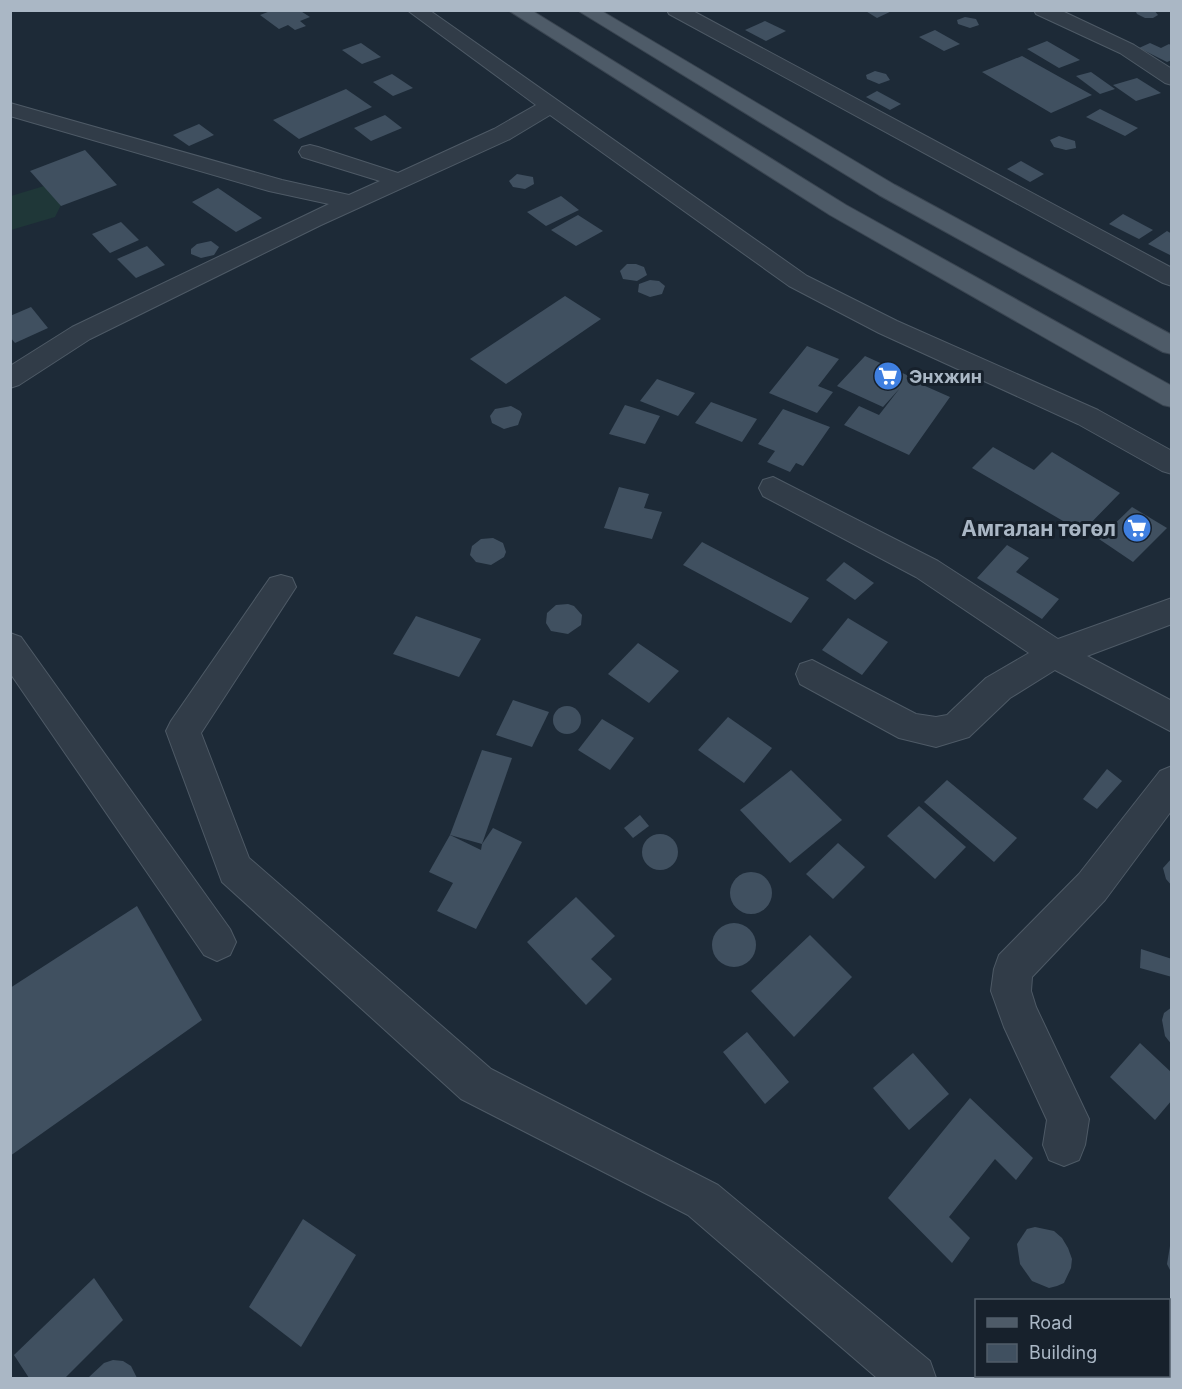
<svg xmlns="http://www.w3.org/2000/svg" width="1182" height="1389" viewBox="0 0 1182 1389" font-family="Inter,sans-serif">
<rect width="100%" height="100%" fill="#1d2a37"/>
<path fill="#1f3738" d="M44 186 63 201 55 217 11 230V196Z"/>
<g fill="#405060">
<path d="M273 10H299L310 17 300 21 306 26 295 30 288 25 279 29 260 15Z"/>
<path d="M864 10H894L877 18Z"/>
<path d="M1135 10H1154L1158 15 1153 18H1145L1137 14Z"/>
<path d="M965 17 976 19 979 25 970 28 958 24 957 20Z"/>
<path d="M765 21 786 31 766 41 745 30Z"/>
<path d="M935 30 960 44 944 51 919 37Z"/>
<path d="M1047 41 1080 60 1059 68 1027 49Z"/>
<path d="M361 43 381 57 362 64 342 50Z"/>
<path d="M1150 43 1161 48 1169 44 1172 46V60L1167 62 1139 48Z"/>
<path d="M1022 56 1092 95 1051 113 982 72Z"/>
<path d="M875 71 886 74 890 80 879 84 867 79 866 75Z"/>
<path d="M1091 72 1115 89 1100 94 1076 76Z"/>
<path d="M392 74 413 88 393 96 373 82Z"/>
<path d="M1137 78 1161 93 1136 101 1113 85Z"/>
<path d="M346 89 372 107 299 139 273 120Z"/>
<path d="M877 91 901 104 890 110 866 97Z"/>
<path d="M1100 109 1138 128 1125 136 1086 117Z"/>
<path d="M385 115 402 128 371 141 354 128Z"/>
<path d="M199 124 214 135 189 146 173 135Z"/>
<path d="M1059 136 1075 141 1076 148 1066 150 1054 147 1050 140Z"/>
<path d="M85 150 117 185 61 206 30 171Z"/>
<path d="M1021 161 1044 174 1030 182 1007 169Z"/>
<path d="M517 174 533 177 534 184 525 189 513 187 509 181Z"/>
<path d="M218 188 262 218 236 232 192 202Z"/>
<path d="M561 196 579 210 546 226 527 212Z"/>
<path d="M1123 214 1153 230 1139 239 1109 224Z"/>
<path d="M578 215 603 231 576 246 551 230Z"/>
<path d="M121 222 139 240 110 253 92 234Z"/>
<path d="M1167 231 1172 234V256L1148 244Z"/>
<path d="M211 241 219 247 214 255 201 258 191 254V249L197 244Z"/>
<path d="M147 246 165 265 136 278 117 259Z"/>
<path d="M627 264H636L644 267 647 275 637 281 623 279 620 271Z"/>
<path d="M650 280 659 281 665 286 662 294 650 297 638 292 639 284Z"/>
<path d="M565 296 601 319 506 384 470 359Z"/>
<path d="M31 307 48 328 15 343 10 337V316Z"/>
<path d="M807 346 839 359 818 386 833 392 817 413 769 393Z"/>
<path d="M865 356 909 376 907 378 950 397 909 455 844 425 859 406 879 415 900 388 883 407 837 386Z"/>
<path d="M657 379 695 393 678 416 640 401Z"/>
<path d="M711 402 757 419 742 442 695 423Z"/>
<path d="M625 405 660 416 645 444 609 434Z"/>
<path d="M511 406 520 411 522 414 518 425 504 429 492 423 490 416 495 409Z"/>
<path d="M783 409 830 427 803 466 796 463 790 472 767 462 775 451 758 444Z"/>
<path d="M993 447 1034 470 1052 452 1120 493 1082 532 972 468Z"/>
<path d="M619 487 649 494 644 508 662 512 652 539 604 528Z"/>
<path d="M1132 507 1167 528 1133 562 1099 539Z"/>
<path d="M493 538 503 543 506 552 504 557 491 565 476 562 470 555 472 546 481 539Z"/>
<path d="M702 542 809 598 791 623 683 565Z"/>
<path d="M1007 545 1029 558 1016 572 1059 599 1042 619 977 578Z"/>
<path d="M844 562 874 583 855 600 826 580Z"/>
<path d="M568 604 574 606 582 615 581 625 568 634 551 631 546 623 547 613 556 605Z"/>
<path d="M416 616 481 639 459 677 393 654Z"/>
<path d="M848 618 888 642 862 675 822 650Z"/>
<path d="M638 643 679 671 649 703 608 674Z"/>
<path d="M513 700 549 712 532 747 496 735Z"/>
<circle cx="567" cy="720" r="14"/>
<path d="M728 717 772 748 744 783 698 750Z"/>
<path d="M602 719 634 738 610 770 578 750Z"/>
<path d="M482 750 512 758 482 844 450 835Z"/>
<path d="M1107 769 1122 781 1097 809 1083 799Z"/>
<path d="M791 770 842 820 790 863 740 810Z"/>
<path d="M947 780 1017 838 994 862 924 802Z"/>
<path d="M919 806 966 847 935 879 887 836Z"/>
<path d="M640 815 649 826 633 838 624 828Z"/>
<path d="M493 828 522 842 476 929 437 911 453 883 429 872 450 835 481 850 482 844Z"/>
<circle cx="660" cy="852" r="18"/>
<path d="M838 843 865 867 833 899 806 874Z"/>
<path d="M1172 858V886L1166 879 1163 868Z"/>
<circle cx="751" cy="893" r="21"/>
<path d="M576 897 615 936 591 959 612 979 586 1005 527 942Z"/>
<path d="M137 906 202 1020 10 1156V988Z"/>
<circle cx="734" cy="945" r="22"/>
<path d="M810 935 852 977 794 1037 751 991Z"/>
<path d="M1141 949 1172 959V977L1140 968Z"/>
<path d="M1172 1007V1045L1165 1036 1162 1020 1164 1013Z"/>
<path d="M747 1032 789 1082 765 1104 723 1052Z"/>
<path d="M1140 1043 1172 1073V1100L1155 1120 1110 1077Z"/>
<path d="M913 1053 949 1094 909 1130 873 1088Z"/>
<path d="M970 1098 1033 1158 1016 1180 995 1159 949 1217 970 1238 952 1263 888 1198Z"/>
<path d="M303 1219 356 1255 301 1347 249 1307Z"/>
<path d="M1035 1227 1054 1231 1062 1238 1068 1248 1072 1259 1071 1268 1064 1283 1057 1286 1049 1288 1032 1281 1020 1264 1017 1244 1027 1229Z"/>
<path d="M1171 1240H1172V1274L1167 1264Z"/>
<path d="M94 1278 123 1320 65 1378H29L14 1355Z"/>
<path d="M1168 1322 1172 1325V1378H1126L1128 1376H1168Z"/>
<path d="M113 1360 123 1361 131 1366 137 1378H88L104 1363Z"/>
</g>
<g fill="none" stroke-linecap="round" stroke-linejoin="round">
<g stroke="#4e5a66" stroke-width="2">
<g id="minor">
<path d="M407 10H429L807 276 897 321 1098 410 1172 451V474L1162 471 1078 424 879 333 789 286 550 115 510 139 321 225 90 339 19 385 10 388V366L72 327 329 204 269 191 10 116V103L282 180 349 195 380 181 302 157 299 152 302 147 310 145 318 147 398 173 494 129 536 105Z"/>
<path d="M667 10H691L1172 268V286L1163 283 669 14Z"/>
<path d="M1034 10H1060L1134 45 1172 69V85L1165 83 1120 53 1036 14Z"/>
<path d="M773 477 938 561 1058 639 1172 598V624L1087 656 1172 701V732L1055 670 1010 698 969 737 936 747 899 738 800 684 796 674 800 664 812 660 916 714 936 717 947 715 986 678 1029 653 916 577 763 496 759 488 763 480Z"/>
<path d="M281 575 292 578 296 587 201 733 249 858 491 1069 718 1185 930 1361 936 1378H877L688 1215 461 1099 222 882 166 731 171 721 270 578Z"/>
<path d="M10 633 21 637 230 929 236 942 230 955 217 961 204 955 10 673Z"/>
<path d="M1172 766V810L1105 900 1032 977 1031 991 1036 1007 1089 1119 1085 1145 1079 1160 1064 1166 1049 1160 1043 1145 1047 1120 1004 1027 991 991 994 969 999 955 1079 874 1160 771Z"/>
</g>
</g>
<g stroke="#3a4551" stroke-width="2">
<g id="major">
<path d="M508 10H531L846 205 1172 386V407L1163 405 830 215Z"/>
<path d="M577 10H600L895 185 1172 335V354L1163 352 879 195Z"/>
</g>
</g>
<use href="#minor" fill="#313c48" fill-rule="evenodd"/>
<use href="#major" fill="#4e5b68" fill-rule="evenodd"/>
</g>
<defs>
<g id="supermarket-disc" transform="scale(1.5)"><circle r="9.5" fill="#3f7fe0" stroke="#17212c"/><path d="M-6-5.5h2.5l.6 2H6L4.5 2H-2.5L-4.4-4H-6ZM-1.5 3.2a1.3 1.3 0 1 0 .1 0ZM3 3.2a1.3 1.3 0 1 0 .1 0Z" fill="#fff"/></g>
</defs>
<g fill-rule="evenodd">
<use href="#supermarket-disc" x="888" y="376"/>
<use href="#supermarket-disc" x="1137" y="528"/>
</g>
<g text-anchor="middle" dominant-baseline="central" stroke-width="6" stroke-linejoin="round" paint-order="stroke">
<g font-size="18" font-weight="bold" fill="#aab7c5" stroke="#17212c" text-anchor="start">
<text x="909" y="376">Энхжин</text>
</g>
<g font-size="21" font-weight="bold" fill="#aab7c5" stroke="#17212c" text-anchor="end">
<text x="1116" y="528">Амгалан төгөл</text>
</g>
</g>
<rect width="1182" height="1389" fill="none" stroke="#aab7c5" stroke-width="24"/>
<rect x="975" y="1299" width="195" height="78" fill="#17212c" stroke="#525d69" stroke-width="1.5"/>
<rect x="987" y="1318" width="30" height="9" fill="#4e5b68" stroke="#525d69" stroke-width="1.5"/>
<text x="1029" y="1329" font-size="18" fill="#aab7c5">Road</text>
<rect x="987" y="1344" width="30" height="18" fill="#405060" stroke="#525d69" stroke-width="1.5"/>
<text x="1029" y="1359" font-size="18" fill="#aab7c5">Building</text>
</svg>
